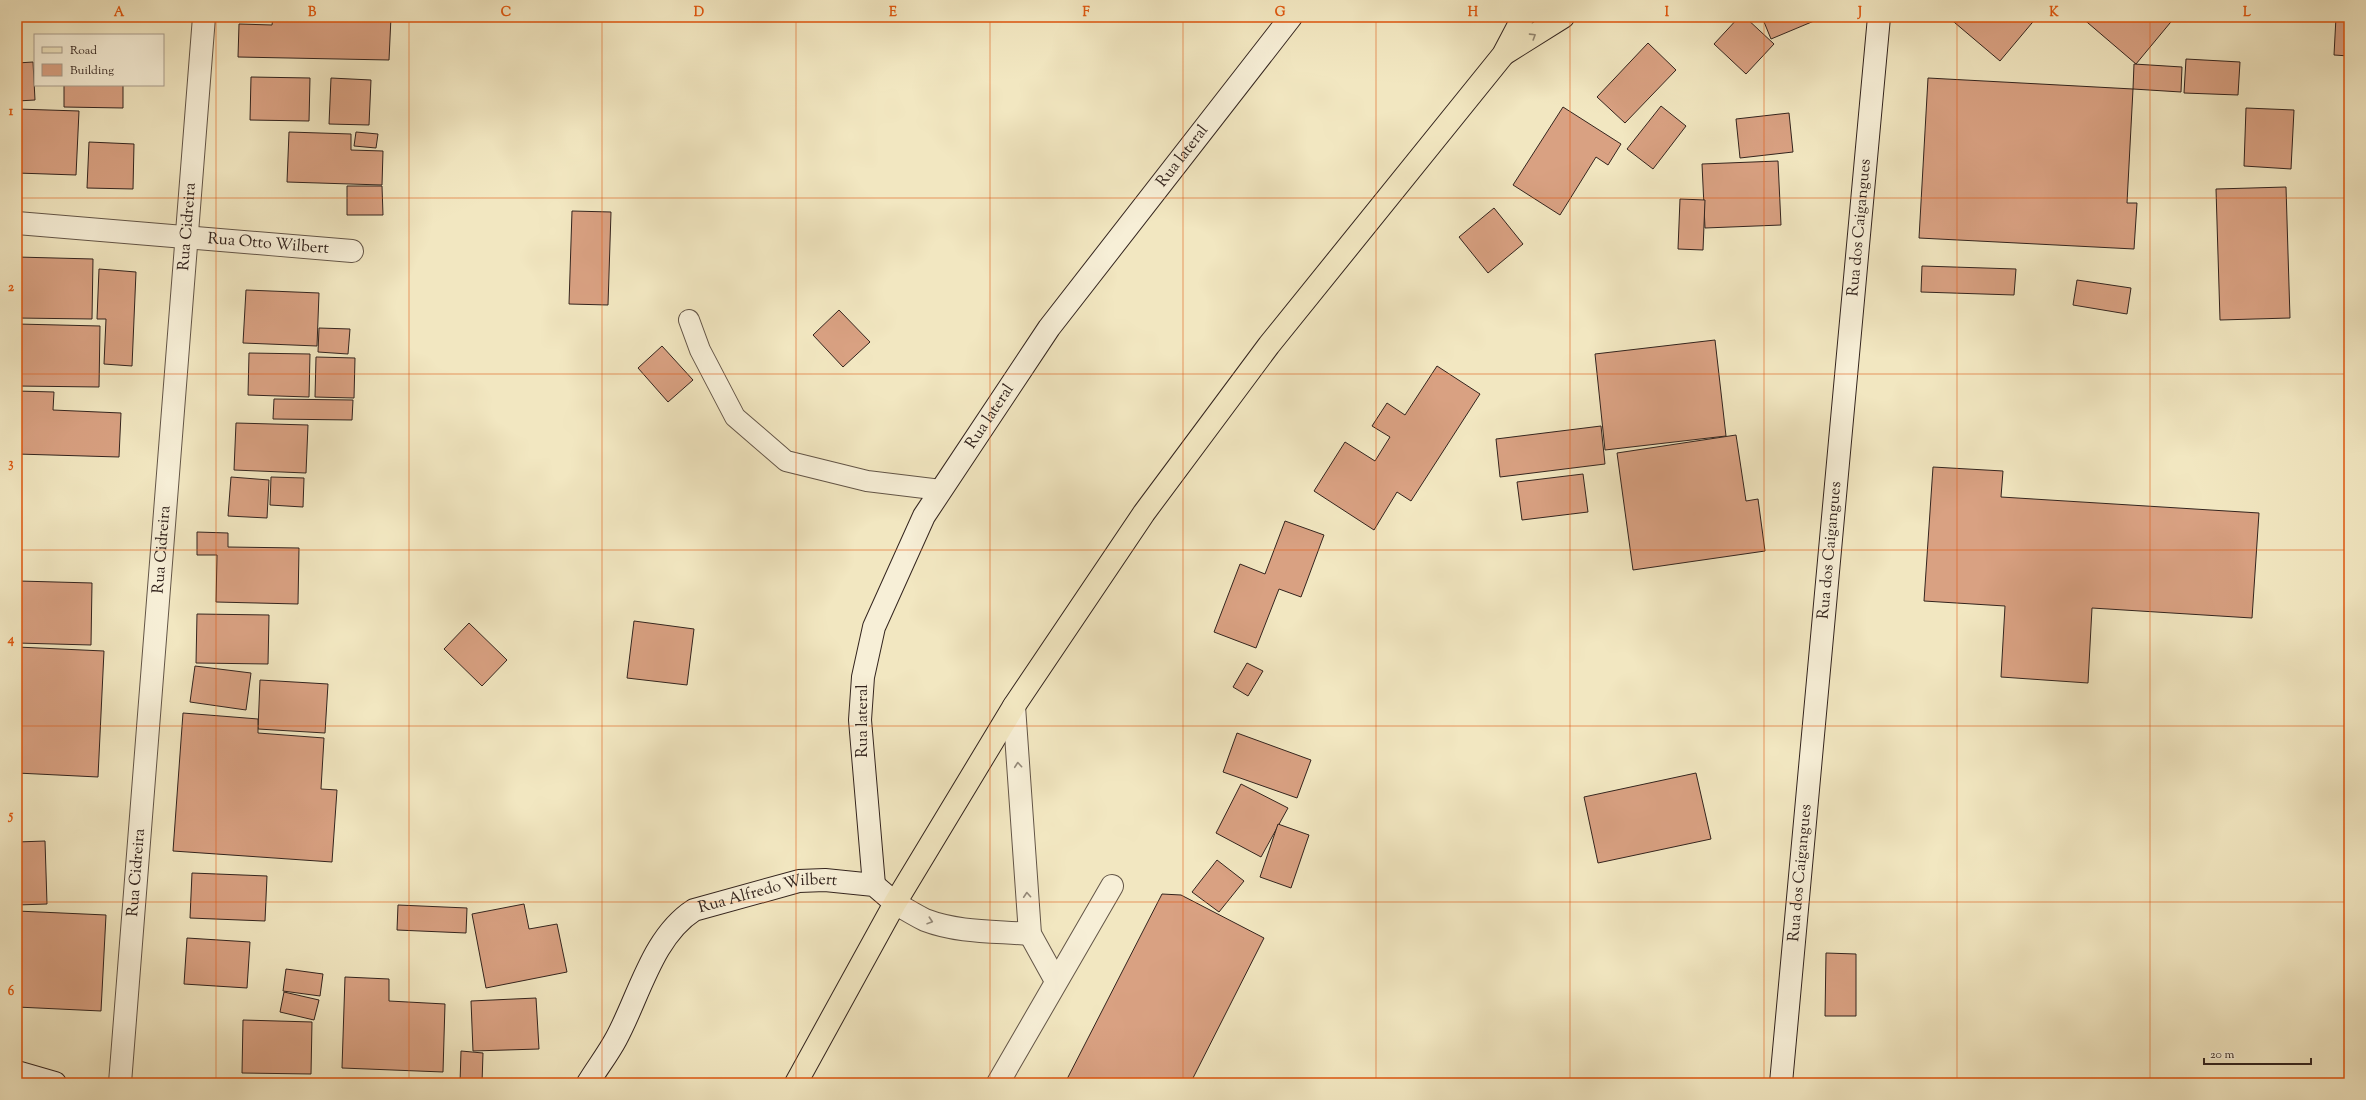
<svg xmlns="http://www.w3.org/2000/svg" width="2366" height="1100" viewBox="0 0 2366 1100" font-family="'Sorts Mill Goudy',serif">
<rect width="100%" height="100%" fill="#f2e7c1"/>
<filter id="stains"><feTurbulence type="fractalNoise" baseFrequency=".005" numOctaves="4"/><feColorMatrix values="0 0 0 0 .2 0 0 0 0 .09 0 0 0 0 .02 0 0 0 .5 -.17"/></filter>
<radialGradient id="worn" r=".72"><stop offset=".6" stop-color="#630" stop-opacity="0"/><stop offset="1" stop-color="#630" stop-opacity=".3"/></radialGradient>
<g fill="#d9a182" stroke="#33241e">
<path d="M273 17H391L389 60 238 57 239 24 272 25Z"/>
<path d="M1739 17H1745L1774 44 1746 74 1714 44Z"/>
<path d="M1762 17H1812L1814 21 1771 39Z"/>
<path d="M1948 17H2037L2000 61Z"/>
<path d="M2081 17H2175L2136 64Z"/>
<path d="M2336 17H2349V56L2334 55Z"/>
<path d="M1648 43 1676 70 1625 123 1597 97Z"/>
<path d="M2186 59 2240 62 2238 95 2184 93Z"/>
<path d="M33 62 35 100 17 101V63Z"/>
<path d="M2134 64 2182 67 2181 92 2133 89Z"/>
<path d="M251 77 310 78 309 121 250 120Z"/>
<path d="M331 78 371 80 369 125 329 124Z"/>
<path d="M1928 78 2133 89 2127 203H2137L2134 249 1919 238Z"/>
<path d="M64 85H123V108L64 107Z"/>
<path d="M1661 106 1686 126 1653 169 1627 149Z"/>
<path d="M1563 107 1621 144 1608 165 1596 157 1560 215 1513 185Z"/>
<path d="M2246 108 2294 110 2291 169 2244 166Z"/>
<path d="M17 109 79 111 76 175 17 173Z"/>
<path d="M1789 113 1793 152 1740 158 1736 119Z"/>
<path d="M289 132 351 134V150L383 151 382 185 287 182Z"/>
<path d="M356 132 378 134 376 148 354 146Z"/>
<path d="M89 142 134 144 133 189 87 188Z"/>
<path d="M1778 161 1781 225 1705 228 1702 164Z"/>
<path d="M347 186H382L383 215H347Z"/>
<path d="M2286 187 2290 318 2220 320 2216 189Z"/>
<path d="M1680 199 1705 200 1703 250 1678 249Z"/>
<path d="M1494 208 1523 244 1488 273 1459 237Z"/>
<path d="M572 211 611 212 608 305 569 304Z"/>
<path d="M17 257 93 259 92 319 17 318Z"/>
<path d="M1922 266 2016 269 2014 295 1921 292Z"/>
<path d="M99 269 136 272 132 366 104 364 106 319H97Z"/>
<path d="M2077 280 2131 288 2127 314 2073 305Z"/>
<path d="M246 290 319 293 317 346 243 343Z"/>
<path d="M839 310 870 342 843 367 813 335Z"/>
<path d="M17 324 100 326 99 387 17 386Z"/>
<path d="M319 328 350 329 348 354 318 352Z"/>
<path d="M1715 340 1726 436 1605 450 1595 354Z"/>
<path d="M662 346 693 380 668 402 638 368Z"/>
<path d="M249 353 310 354 309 397 248 395Z"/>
<path d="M316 357 355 358 354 398 315 397Z"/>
<path d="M1437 366 1480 394 1411 501 1397 492 1374 530 1314 491 1345 442 1375 461 1390 437 1372 426 1387 403 1405 415Z"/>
<path d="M17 391 54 392 53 410 121 413 119 457 17 454Z"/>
<path d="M274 399 353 400 352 420 273 419Z"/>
<path d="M236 423 308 425 306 473 234 470Z"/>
<path d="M1601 426 1605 464 1500 477 1496 439Z"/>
<path d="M1736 435 1746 501 1758 499 1765 551 1633 570 1617 453Z"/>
<path d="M1933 467 2003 471 2001 497 2259 513 2252 618 2092 608 2088 683 2001 677 2005 606 1924 601Z"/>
<path d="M1583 474 1588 512 1522 520 1517 482Z"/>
<path d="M231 477 269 480 267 518 228 516Z"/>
<path d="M271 477 304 478 303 507 270 505Z"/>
<path d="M1285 521 1324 535 1301 597 1279 589 1256 648 1214 632 1240 564 1265 574Z"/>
<path d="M197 532 228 533V547L299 548 298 604 216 602 217 555H197Z"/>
<path d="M19 581 92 583 91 645 17 643Z"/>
<path d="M197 614 269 615 268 664 196 663Z"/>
<path d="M634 621 694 629 687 685 627 678Z"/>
<path d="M469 623 507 660 482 686 444 649Z"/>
<path d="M17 647 104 651 98 777 17 773Z"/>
<path d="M1247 663 1263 671 1248 696 1233 687Z"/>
<path d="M195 666 251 673 246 710 190 702Z"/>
<path d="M260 680 328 684 325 733 258 729Z"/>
<path d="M183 713 258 719V733L324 738 321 789 337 790 332 862 173 851Z"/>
<path d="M1237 733 1311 760 1297 798 1223 772Z"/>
<path d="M1696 773 1711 839 1598 863 1584 797Z"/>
<path d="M1241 784 1288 808 1261 857 1216 833Z"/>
<rect x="17" y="798" width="1" height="43"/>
<path d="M1278 824 1309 835 1291 888 1260 877Z"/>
<path d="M45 841 47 904 17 905V842Z"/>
<path d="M1217 860 1244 881 1219 912 1192 892Z"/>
<path d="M192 873 267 876 265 921 190 918Z"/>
<path d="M1162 894 1181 895 1264 938 1193 1078V1082L1223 1083H1065Z"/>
<path d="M524 904 529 929 557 924 567 972 486 988 472 914Z"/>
<path d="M398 905 467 908 466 933 397 930Z"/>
<path d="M17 911 106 915 101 1011 17 1007Z"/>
<path d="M187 938 250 942 247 988 184 984Z"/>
<path d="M1826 953 1856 954V1016H1825Z"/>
<path d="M286 969 323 974 320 996 283 991Z"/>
<path d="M345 977 389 979V1001L445 1004 443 1072 342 1068Z"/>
<path d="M284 992 319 1000 314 1020 280 1012Z"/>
<path d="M536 998 539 1049 473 1051 471 1001Z"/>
<path d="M243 1020 312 1022 311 1074 242 1073Z"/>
<path d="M461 1051 483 1053 482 1083H460Z"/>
</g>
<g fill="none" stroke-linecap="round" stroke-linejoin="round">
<g stroke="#635547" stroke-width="22">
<path id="lane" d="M689 320 700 350 735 417 786 461 867 481 941 490"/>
</g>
<g stroke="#635547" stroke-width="24">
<g id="street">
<path id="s1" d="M17 223 352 251"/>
<path d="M1014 706 1030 934 1056 981"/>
<path d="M895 903C905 909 915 915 925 920 959 933 995 931 1030 934"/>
<path id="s2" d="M120 1083 204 17"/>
<path d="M998 1083 1112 886"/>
</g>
</g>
<g stroke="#33241e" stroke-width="24">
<g id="secondary">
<path id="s3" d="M874 885 860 720 863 677 874 627 924 516 1049 328 1291 17"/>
<path d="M17 1072 55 1083"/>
<path id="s4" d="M588 1083C597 1068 608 1054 616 1039 639 997 652 937 694 910L799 881 825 880 874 885 895 903"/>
<path id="s5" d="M1781 1083 1879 17"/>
</g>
</g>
<g stroke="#33241e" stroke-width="24">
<g id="primary">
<path d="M1504 54 1563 17"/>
<path d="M796 1083 895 903 1014 706 1144 513 1269 345 1503 55 1523 17"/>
</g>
</g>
<use href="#lane" stroke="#f7efd7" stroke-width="20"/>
<use href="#street" stroke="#f7efd7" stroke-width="22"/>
<use href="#secondary" stroke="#f7efd7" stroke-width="22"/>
<use href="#primary" stroke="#f2e7c1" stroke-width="22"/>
</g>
<defs><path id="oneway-chevron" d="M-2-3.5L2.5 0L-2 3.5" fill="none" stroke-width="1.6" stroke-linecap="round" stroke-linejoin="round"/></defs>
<use stroke="#928670" href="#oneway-chevron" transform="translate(1533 36) rotate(-32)"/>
<g stroke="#958a7a">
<use href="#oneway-chevron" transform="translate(1018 765) rotate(-95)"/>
<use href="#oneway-chevron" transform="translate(1027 895) rotate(-94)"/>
<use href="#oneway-chevron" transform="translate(930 921) rotate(18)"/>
</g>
<path fill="none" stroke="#df560d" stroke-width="1" stroke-opacity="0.55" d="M216 17V1083M409 17V1083M602 17V1083M796 17V1083M990 17V1083M1183 17V1083M1376 17V1083M1570 17V1083M1764 17V1083M1957 17V1083M2150 17V1083M17 198H2349M17 374H2349M17 550H2349M17 726H2349M17 902H2349"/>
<g text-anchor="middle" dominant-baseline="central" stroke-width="3" stroke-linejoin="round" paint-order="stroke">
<g font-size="16" fill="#33241e" stroke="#f7efd7">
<text stroke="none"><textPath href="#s3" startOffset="825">Rua lateral</textPath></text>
<text stroke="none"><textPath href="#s2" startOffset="859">Rua Cidreira</textPath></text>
<text stroke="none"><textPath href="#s5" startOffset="859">Rua dos Caigangues</textPath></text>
<text stroke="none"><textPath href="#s1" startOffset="252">Rua Otto Wilbert</textPath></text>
<text stroke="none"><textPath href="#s3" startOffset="501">Rua lateral</textPath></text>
<text stroke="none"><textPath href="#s2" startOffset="535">Rua Cidreira</textPath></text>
<text stroke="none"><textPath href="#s5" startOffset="535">Rua dos Caigangues</textPath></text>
<text transform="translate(863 721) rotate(-90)">Rua lateral</text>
<text stroke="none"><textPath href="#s2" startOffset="211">Rua Cidreira</textPath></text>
<text stroke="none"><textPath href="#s5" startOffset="211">Rua dos Caigangues</textPath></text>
<text stroke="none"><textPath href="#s4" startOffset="281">Rua Alfredo Wilbert</textPath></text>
</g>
</g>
<rect width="2366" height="1100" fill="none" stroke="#f2e7c1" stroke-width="44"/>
<rect x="34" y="34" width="130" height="52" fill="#f7efd7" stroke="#a99e8d"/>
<rect x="42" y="47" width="20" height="6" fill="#f2e7c1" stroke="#a99e8d"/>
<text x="70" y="54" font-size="12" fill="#33241e">Road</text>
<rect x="42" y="64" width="20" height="12" fill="#d9a182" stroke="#a99e8d"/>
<text x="70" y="74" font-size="12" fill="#33241e">Building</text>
<path d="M2204 1058v6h107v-6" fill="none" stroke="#33241e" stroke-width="2"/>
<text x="2210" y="1058" font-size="12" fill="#33241e" stroke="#f7efd7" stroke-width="3" paint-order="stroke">20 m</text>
<rect x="22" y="22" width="2322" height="1056" fill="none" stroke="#df560d" stroke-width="1.5"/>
<g font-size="13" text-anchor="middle" font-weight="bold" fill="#df560d">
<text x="119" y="16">A</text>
<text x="312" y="16">B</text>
<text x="506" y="16">C</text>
<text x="699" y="16">D</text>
<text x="893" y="16">E</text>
<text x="1086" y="16">F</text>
<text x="1280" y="16">G</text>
<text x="1473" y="16">H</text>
<text x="1667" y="16">I</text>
<text x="1860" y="16">J</text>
<text x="2054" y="16">K</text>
<text x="2247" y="16">L</text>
<text x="11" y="115">1</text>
<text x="11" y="291">2</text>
<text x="11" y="467">3</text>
<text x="11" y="643">4</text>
<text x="11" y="819">5</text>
<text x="11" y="995">6</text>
</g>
<rect width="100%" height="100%" filter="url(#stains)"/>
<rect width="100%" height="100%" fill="url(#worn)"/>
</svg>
